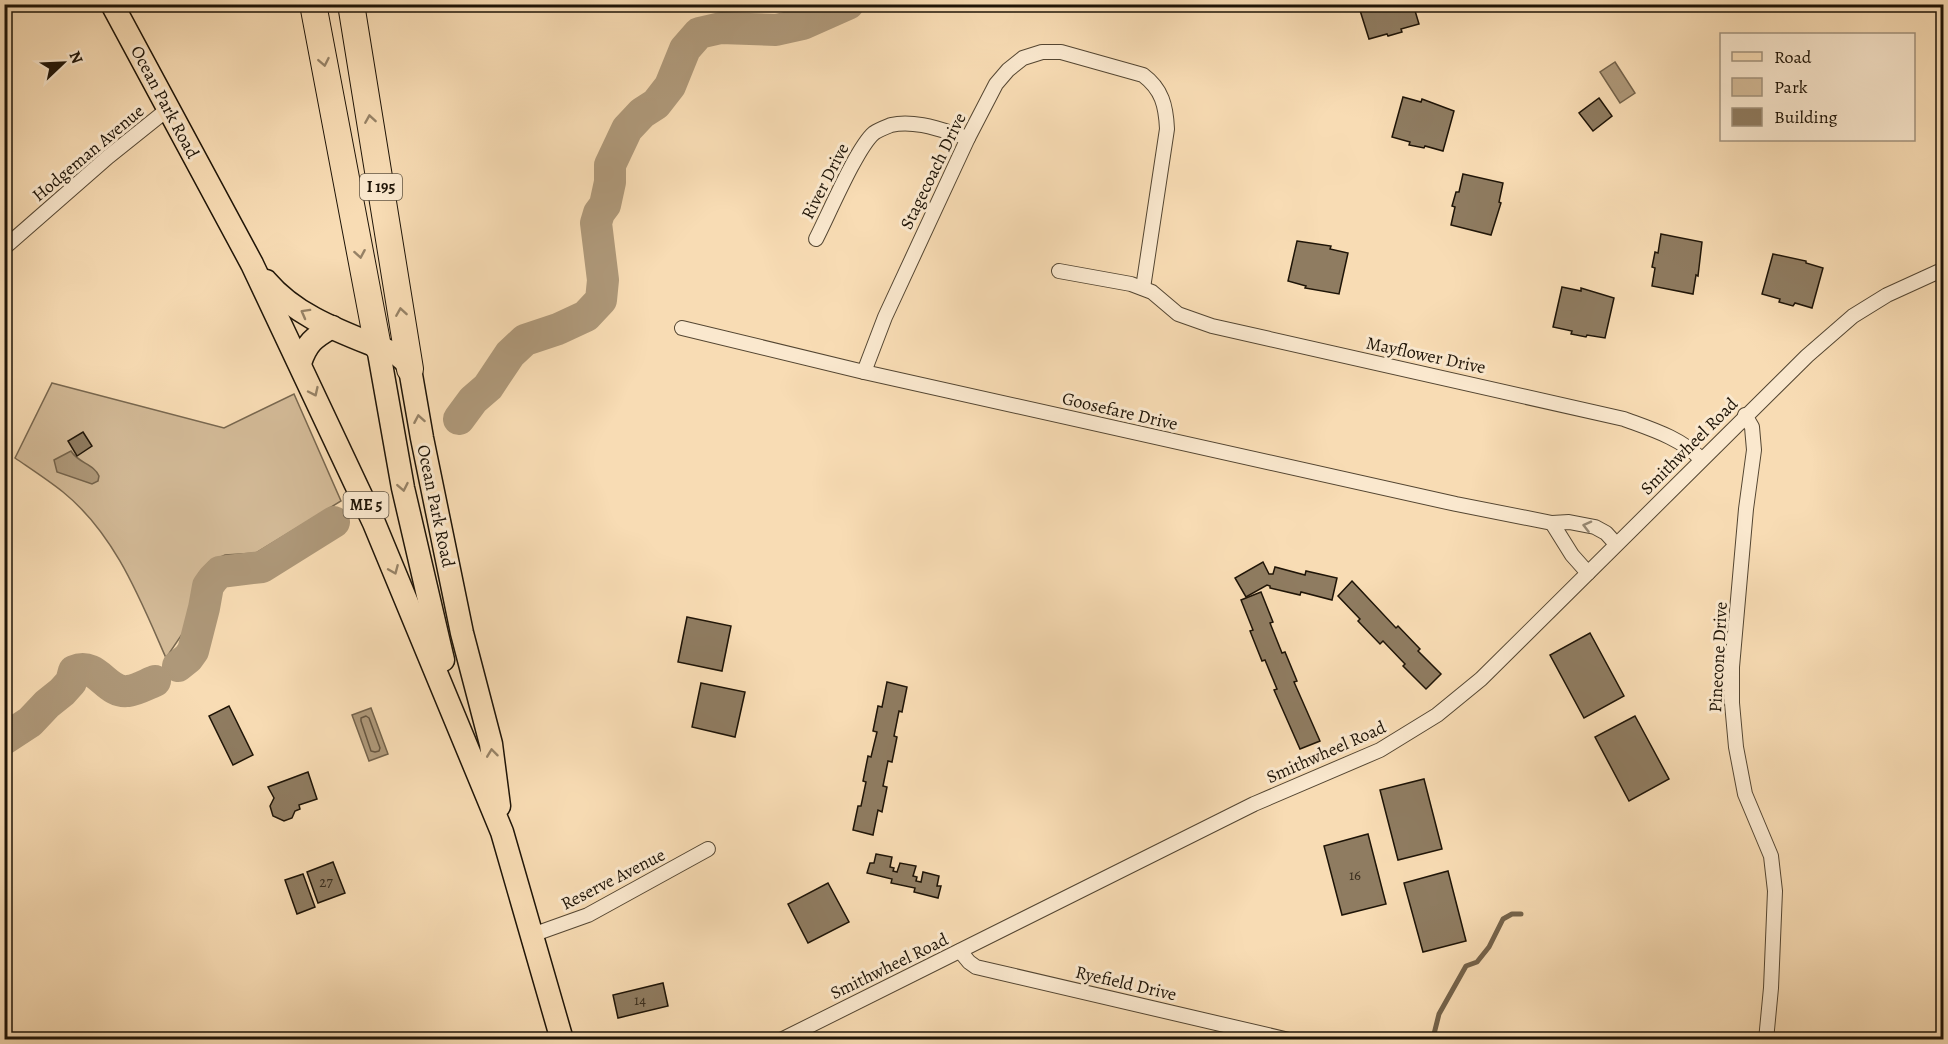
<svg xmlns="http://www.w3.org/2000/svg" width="1948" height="1044" viewBox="0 0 1948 1044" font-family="Alegreya,serif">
<rect width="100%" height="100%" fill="#f8dcb4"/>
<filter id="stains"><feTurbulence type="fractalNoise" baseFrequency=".00333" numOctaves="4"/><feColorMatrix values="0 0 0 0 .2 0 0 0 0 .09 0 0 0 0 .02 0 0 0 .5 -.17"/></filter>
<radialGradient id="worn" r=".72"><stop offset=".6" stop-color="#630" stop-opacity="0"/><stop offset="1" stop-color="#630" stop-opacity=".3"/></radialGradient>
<path fill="#d3ba97" stroke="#78674f" stroke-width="1.5" d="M52 383 224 428 294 394 341 501 256 553 225 555 209 562 199 573 191 621 166 658C140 599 115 534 63 492 48 480 31 469 15 458Z"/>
<g fill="#ae9879" stroke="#74634b" stroke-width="1.5">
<path d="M1615 62 1635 93 1620 103 1600 72Z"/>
<path d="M71 451C78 463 94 464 99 476L98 481 92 484 57 472 54 460Z"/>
<path d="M371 708 388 754 369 761 352 715Z"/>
</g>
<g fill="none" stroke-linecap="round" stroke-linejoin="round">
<path stroke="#665640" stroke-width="1.5" d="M366 716 369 718 380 748 379 751 375 752 371 751 361 721V718Z"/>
<path stroke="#74634b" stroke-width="5" d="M1430 1040 1434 1034 1439 1014 1466 966 1477 962 1489 947 1503 919 1512 914H1521"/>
<g stroke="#ae9879" stroke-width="32">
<path d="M459 419 473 400 488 387 510 354 525 340 558 329 586 316 601 300 603 280 596 223 599 213 605 205 610 182V165L627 129 642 113 656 104 670 86 685 49 699 33 721 28 776 30 803 24 848 4"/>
<path d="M178 666 188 658 193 651 204 608 208 586 213 579 220 572 262 567 334 522"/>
<path d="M4 739 30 722 47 704 62 692 71 682 74 671C98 661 106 694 128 691 137 690 147 684 155 681"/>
</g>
</g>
<g fill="#8f7c61" stroke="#1e1407" stroke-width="1.5">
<path d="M1358 4H1413L1419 24 1401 29 1402 32 1388 36 1387 34 1369 39Z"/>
<path d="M1403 97 1421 102 1422 99 1454 111 1443 151 1425 146 1424 148 1409 145 1410 142 1392 137Z"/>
<path d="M1599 98 1612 116 1593 131 1579 113Z"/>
<path d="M1463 174 1503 183 1499 202 1501 203 1491 235 1451 225 1455 207 1452 206 1456 192H1459Z"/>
<path d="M1661 234 1702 242 1698 276 1696 275 1693 294 1652 286 1655 268 1652 267 1655 252 1658 253Z"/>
<path d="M1297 241 1331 246 1330 249 1348 253 1339 294 1305 288 1306 286 1288 281Z"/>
<path d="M1773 254 1806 261V263L1823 268 1812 308 1795 303 1793 306 1779 302 1780 299 1762 294Z"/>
<path d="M1562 287 1581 291V288L1614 298 1605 338 1587 335 1586 337 1571 334 1572 331 1553 327Z"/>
<path d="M83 432 92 446 77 456 68 441Z"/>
<path d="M1263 562 1269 574H1273L1275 567 1305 575 1306 571 1337 578 1332 600 1301 592 1300 595 1270 588V586L1267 585 1246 597 1235 578Z"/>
<path d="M1352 581 1396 628 1398 626 1420 649 1418 651 1441 674 1426 689 1403 666 1405 664 1383 641 1380 644 1358 621 1360 619 1338 596Z"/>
<path d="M1261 592 1273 622 1270 623 1282 653 1285 652 1297 681 1294 682 1320 741 1300 749 1274 690 1277 689 1265 660 1262 661 1250 631 1253 630 1241 600Z"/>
<path d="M687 617 731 626 722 671 678 662Z"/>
<path d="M1590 633 1624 696 1584 718 1550 655Z"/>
<path d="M887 682 907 687 902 712 899 711 894 736 897 737 892 762 888 761 883 786 887 787 882 812 878 810 873 835 853 830 858 806H861L866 782 863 781 868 756 871 757 877 732 873 731 878 706 882 707Z"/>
<path d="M701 683 745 692 735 737 692 727Z"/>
<path d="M229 706 253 755 233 765 209 716Z"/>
<path d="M1635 716 1669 779 1629 801 1595 737Z"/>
<path d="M308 772 317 799 299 805 300 809 295 811 292 818 284 821 273 816 270 806 274 798 268 787Z"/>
<path d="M1424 779 1442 849 1398 860 1380 790Z"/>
<path d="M1368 834 1386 904 1342 915 1324 846Z"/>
<path d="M876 854 892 857 890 867 894 868 893 871 897 872 900 863 916 866 913 876 917 877 916 881 921 882 923 872 939 876 937 886H941L938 898 914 892 915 888 891 883 892 879 867 873 870 863H874Z"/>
<path d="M333 862 345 893 318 903 307 872Z"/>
<path d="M1448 871 1466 941 1423 952 1404 883Z"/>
<path d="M303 874 315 907 297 914 285 880Z"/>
<path d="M828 883 849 922 808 943 788 904Z"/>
<path d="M663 983 668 1006 618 1018 613 995Z"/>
</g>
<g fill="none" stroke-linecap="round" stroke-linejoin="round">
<g stroke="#544632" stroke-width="16">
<g id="minor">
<path d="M816 239C828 216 857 147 874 133 878 130 886 127 891 125 915 119 944 131 968 138"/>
<path d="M4 248 108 157 168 109"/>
<path d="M1059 271 1131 284 1152 292 1178 314 1212 326 1624 419C1651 429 1681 438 1701 459"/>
<path d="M682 328 864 372 1456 504 1552 523 1569 522 1595 527 1606 533 1616 544"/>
<path d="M864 372 885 317 968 138 996 84 1008 70 1023 58 1042 52H1061L1143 75C1162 89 1166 106 1167 129L1143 288"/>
<path d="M1745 415 1752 427 1754 450 1746 509 1732 667V703L1736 747 1745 794 1771 856 1775 891 1771 988 1766 1040"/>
<path d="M1552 523 1572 555 1588 573"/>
<path d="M532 935 588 915 708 849"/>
<path d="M960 951 969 962 976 967 1289 1040"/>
<path d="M781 1040 1254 804 1380 750 1437 715 1481 679 1807 356 1853 316 1887 295 1944 269"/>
</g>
</g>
<g stroke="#1e1407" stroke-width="25">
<g id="primary">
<path d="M112 4 252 264 374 523 502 832 562 1040"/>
<path d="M266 281C300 321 352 335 398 355L405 361 410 369 422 438 462 633 491 744 499 806"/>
<path d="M378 347 403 488 443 660"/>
<path d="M300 363C307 343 313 338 332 327"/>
</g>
</g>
<g stroke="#1e1407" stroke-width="28">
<g id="motorway">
<path d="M313 4 378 347"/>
<path d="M351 4 410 369"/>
</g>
</g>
<use href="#minor" stroke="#fae8ce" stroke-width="14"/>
<use href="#primary" stroke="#f8dcb4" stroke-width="22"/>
<use href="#motorway" stroke="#f8dcb4" stroke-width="26"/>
</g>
<defs><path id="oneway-chevron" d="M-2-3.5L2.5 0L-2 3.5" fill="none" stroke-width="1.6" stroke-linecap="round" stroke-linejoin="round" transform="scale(1.5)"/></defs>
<g stroke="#968266">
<use href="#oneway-chevron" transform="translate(324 62) rotate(79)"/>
<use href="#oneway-chevron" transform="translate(370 119) rotate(-99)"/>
<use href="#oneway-chevron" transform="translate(360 254) rotate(80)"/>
<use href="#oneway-chevron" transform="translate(401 312) rotate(-99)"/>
<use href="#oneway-chevron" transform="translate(305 313) rotate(-151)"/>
<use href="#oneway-chevron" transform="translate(314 392) rotate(65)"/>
<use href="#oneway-chevron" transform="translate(419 419) rotate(-100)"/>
<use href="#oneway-chevron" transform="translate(403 487) rotate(79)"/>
<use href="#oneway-chevron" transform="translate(394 570) rotate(67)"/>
<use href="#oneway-chevron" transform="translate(492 753) rotate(-97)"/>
</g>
<use stroke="#978974" href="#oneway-chevron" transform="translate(1587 526) rotate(-166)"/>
<g text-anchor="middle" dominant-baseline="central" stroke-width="6" stroke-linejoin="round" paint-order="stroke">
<g font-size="15" fill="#3a2e1e">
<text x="1355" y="875">16</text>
<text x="326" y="882">27</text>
<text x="640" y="1000">14</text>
</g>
<g fill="#fae8ce" stroke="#605443" stroke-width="1.5">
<rect x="360" y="174" width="42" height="26" rx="4.5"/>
<rect x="343.5" y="492" width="45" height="26" rx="4.5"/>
</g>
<g font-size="16" font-weight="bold" fill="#1e1407">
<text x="381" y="187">I 195</text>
<text x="366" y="505">ME 5</text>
</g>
<g font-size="18" fill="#1e1407" stroke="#fae8ce">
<text transform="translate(165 102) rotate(62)">Ocean Park Road</text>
<text transform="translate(88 153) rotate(-40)">Hodgeman Avenue</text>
<text transform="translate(933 171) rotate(-64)">Stagecoach Drive</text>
<text transform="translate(825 181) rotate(-63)">River Drive</text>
<text transform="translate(1426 355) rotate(12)">Mayflower Drive</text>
<text transform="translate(1120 411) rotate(13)">Goosefare Drive</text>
<text transform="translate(1689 446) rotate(-45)">Smithwheel Road</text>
<text transform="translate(436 506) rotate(78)">Ocean Park Road</text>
<text transform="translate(1718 657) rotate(-87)">Pinecone Drive</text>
<text transform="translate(1326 752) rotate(-24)">Smithwheel Road</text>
<text transform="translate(613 879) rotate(-27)">Reserve Avenue</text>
<text transform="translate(889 966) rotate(-26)">Smithwheel Road</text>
<text transform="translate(1126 983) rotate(13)">Ryefield Drive</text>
</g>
</g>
<rect width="1948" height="1044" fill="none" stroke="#f8dcb4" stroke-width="24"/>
<rect x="6" y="6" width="1936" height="1032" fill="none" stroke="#1e1407" stroke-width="3"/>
<rect x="12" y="12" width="1924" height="1020" fill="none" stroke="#1e1407" stroke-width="1.5"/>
<rect x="1720" y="33" width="195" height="108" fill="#fae8ce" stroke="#a2937e" stroke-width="1.5"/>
<rect x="1732" y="52" width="30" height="9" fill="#f8dcb4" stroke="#a2937e" stroke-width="1.5"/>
<text x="1774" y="63" font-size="18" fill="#1e1407">Road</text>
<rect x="1732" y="78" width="30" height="18" fill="#d3ba97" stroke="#a2937e" stroke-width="1.5"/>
<text x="1774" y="93" font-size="18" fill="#1e1407">Park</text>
<rect x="1732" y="108" width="30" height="18" fill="#8f7c61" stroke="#a2937e" stroke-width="1.5"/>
<text x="1774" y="123" font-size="18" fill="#1e1407">Building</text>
<g transform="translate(63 63) rotate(67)" stroke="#fae8ce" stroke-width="4.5" paint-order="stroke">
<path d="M0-4.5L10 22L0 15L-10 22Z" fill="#1e1407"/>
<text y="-9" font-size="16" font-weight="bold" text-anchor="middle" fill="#1e1407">N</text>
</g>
<rect width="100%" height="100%" filter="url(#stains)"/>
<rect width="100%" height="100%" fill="url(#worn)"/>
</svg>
